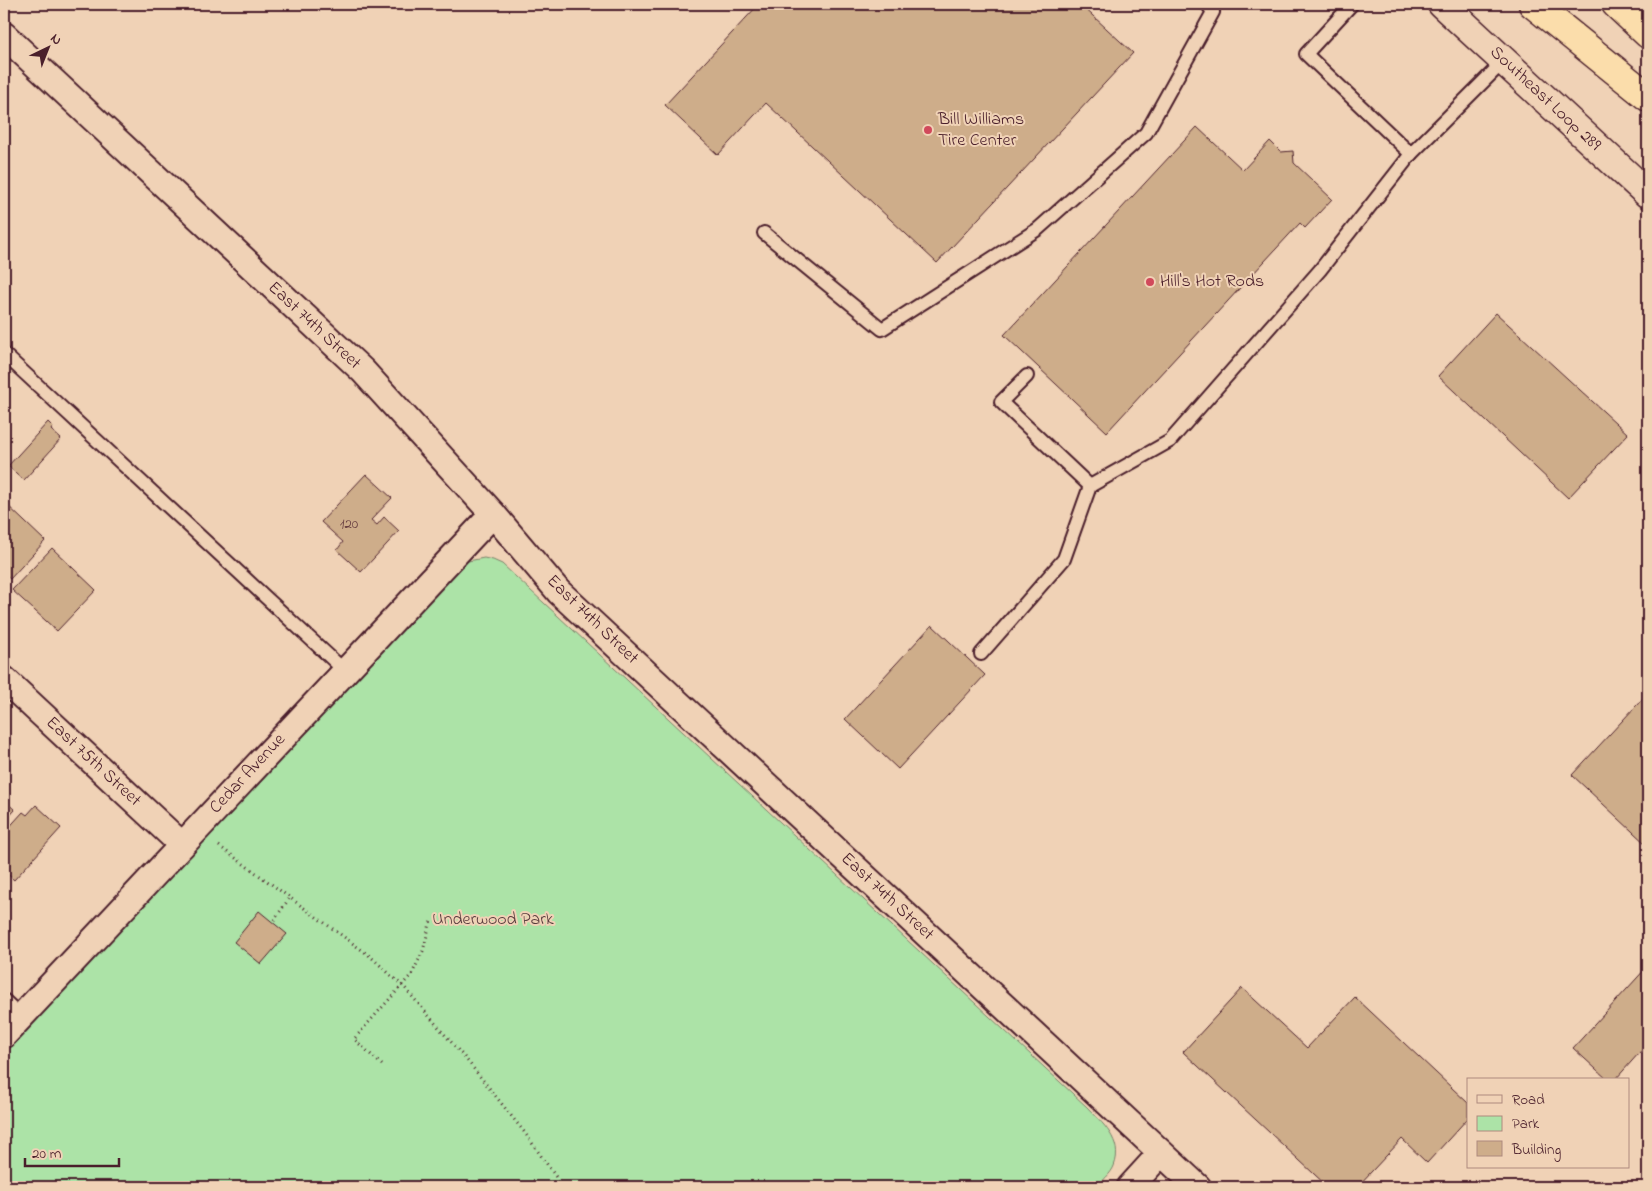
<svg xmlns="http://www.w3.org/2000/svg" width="1652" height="1191" viewBox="0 0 1652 1191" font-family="'Indie Flower',sans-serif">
<rect width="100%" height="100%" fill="#f0d2b6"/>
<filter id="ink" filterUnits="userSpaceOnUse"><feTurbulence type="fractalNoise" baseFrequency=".02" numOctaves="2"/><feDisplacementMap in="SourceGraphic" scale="10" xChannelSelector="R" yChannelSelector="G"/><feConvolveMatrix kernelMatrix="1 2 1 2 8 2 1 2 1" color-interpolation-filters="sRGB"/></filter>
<g filter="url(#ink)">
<path fill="#ace3a7" stroke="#7b8169" d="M484 558 493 560 502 564 1087 1107C1102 1123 1124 1141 1114 1166 1111 1174 1102 1181 1096 1187H4V1054L460 565 468 561Z"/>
<g fill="#cead8a" stroke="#4a1f2b">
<path d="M759 4H1080L1133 53 937 263 766 103 718 155 665 105Z"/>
<path d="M1197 127 1243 170 1270 141 1281 152 1293 151 1294 163 1332 199 1305 228 1300 223 1107 432 1004 335Z"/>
<path d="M1496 313 1628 434 1568 498 1438 376Z"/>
<path d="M48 422 53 427 51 430 61 439 24 480 8 466Z"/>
<path d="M366 474 392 498 371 520 377 525 384 517 399 531 361 572 337 550 343 542 321 522Z"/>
<path d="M4 502 45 541 10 579 4 573Z"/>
<path d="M52 548 96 590 57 631 12 590Z"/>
<path d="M932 625 985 675 898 769 845 719Z"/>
<path d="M1648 693V846L1572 775Z"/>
<path d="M4 800 15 810 4 822Z"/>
<path d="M36 805 61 828 14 880 4 871V833L23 812 27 815Z"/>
<path d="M259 911 287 934 261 964 234 942Z"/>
<path d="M1648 966V1043L1615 1080H1608L1573 1048Z"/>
<path d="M1242 988 1307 1048 1355 997 1468 1103V1118L1427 1163 1402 1139 1357 1187H1328L1183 1052Z"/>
</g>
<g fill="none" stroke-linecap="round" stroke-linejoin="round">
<g stroke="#4a1f2b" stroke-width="16">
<g id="service">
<path d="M1352 4 1306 54 1411 154 1504 61"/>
<path d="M764 233 882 329 1038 229 1146 133 1213 12 1207 4"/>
<path d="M4 354 345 671"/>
<path d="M1027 376 1001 402 1090 486"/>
<path d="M981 654 1064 559 1090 486 1170 441 1320 270 1411 154"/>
<path d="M4 1000 21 1016"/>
</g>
</g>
<g stroke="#4a1f2b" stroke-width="29">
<g id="minor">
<path d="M4 35 363 371 493 514 559 592 1198 1187"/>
<path d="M4 679 182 845"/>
<path d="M4 1035 493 514"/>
<path d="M1130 1187 1161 1153"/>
</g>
</g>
<g stroke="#4a1f2b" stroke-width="31">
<path id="secondary" d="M1442 4 1648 194"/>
</g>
<g stroke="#4a1f2b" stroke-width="31">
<g id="motorway">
<path d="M1533 4 1648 97"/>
<path d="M1616 4 1648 34"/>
</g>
</g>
<g stroke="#4a1f2b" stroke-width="3" stroke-dasharray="1 4" stroke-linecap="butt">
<path d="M219 846 370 956 405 988 470 1064 525 1133 563 1187"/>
<path d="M274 920 289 899"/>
<path d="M382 1065 354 1039 412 974 423 951 431 920"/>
</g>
<use href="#service" stroke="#f0d2b6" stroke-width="12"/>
<use href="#minor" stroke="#f0d2b6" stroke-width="25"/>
<use href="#secondary" stroke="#f0d2b6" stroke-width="28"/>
<use href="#motorway" stroke="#fbddab" stroke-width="28"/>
</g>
</g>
<g fill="#d1495b" stroke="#f0d2b6" stroke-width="2">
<circle cx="928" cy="130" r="5"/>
<circle cx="1150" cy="282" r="5"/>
</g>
<g text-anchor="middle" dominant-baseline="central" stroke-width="4" stroke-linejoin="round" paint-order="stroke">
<g font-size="15" fill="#6b4243">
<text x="349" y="524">120</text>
</g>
<g font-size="18" fill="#4a1f2b" stroke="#f0d2b6">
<text transform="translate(1545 99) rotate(43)">Southeast Loop 289</text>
<text transform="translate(314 326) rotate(43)">East 74th Street</text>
<text transform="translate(592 620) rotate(44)">East 74th Street</text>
<text transform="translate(93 762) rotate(43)">East 75th Street</text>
<text transform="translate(248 774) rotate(-47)">Cedar Avenue</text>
<text transform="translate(887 897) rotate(43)">East 74th Street</text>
</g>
<g font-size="18" fill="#4a1f2b" stroke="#f0d2b6" text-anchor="start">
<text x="938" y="120">Bill Williams<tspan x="938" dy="21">Tire Center</tspan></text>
<text x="1160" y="282">Hill's Hot Rods</text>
</g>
<g font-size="18" fill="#593c3e" stroke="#f0d2b6">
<text x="493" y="920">Underwood Park</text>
</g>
</g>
<rect width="1652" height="1191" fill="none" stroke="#f0d2b6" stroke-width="20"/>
<rect x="10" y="10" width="1632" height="1171" fill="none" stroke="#4a1f2b" stroke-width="2" filter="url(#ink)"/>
<rect x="1467" y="1078" width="162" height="90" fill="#f0d2b6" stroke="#ae8a7e"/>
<rect x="1477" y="1095" width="25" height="8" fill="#f0d2b6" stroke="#ae8a7e"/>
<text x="1512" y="1104" font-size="15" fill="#4a1f2b">Road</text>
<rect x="1477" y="1116" width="25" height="15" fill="#ace3a7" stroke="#ae8a7e"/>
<text x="1512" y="1128" font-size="15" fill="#4a1f2b">Park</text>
<rect x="1477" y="1141" width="25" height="15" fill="#cead8a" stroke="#ae8a7e"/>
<text x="1512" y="1154" font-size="15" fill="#4a1f2b">Building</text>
<g transform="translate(48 48) rotate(43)" stroke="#f0d2b6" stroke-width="4" paint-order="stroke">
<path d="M0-4L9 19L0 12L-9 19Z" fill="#4a1f2b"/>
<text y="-8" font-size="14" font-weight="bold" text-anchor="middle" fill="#4a1f2b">N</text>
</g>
<path d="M25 1158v8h94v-8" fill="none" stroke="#4a1f2b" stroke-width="2.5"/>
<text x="32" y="1158" font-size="15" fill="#4a1f2b" stroke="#f0d2b6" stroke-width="4" paint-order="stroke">20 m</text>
</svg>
